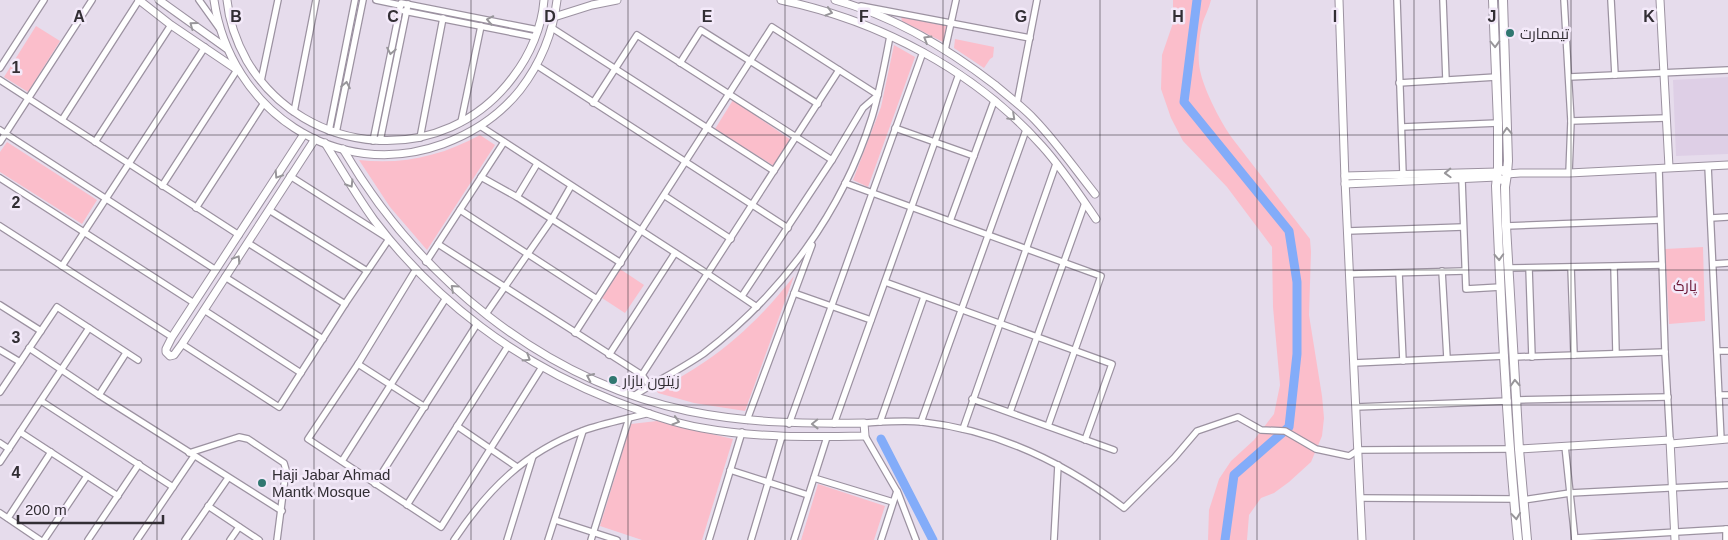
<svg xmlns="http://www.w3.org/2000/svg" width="1728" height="540" viewBox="0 0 1728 540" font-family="Arial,Cairo,sans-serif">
<rect width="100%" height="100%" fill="#e6dcec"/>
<path fill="#decfe6" d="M1728 77V154L1676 156 1673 80Z"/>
<g fill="#fbbecb">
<path d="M1173 0H1211C1209 9 1204 17 1202 25 1199 37 1198 52 1199 64 1201 85 1220 121 1232 138L1310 239 1311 252 1309 315 1322 396 1324 418 1322 436 1311 462 1289 482 1274 493 1261 498 1249 515 1247 540H1208L1209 510 1219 479 1231 461 1254 440 1274 414 1280 385 1273 307 1272 247 1227 187 1183 141 1171 118 1161 89 1162 55 1173 23Z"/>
<path d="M901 17 946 26 943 42 902 21Z"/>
<path d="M36 26 60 41 28 92 4 77Z"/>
<path d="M955 39 994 47 993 57 990 59 984 68 954 48Z"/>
<path d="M894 45 915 57 868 187 853 180 881 107Z"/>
<path d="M733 100 791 140 774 166 715 129Z"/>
<path d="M480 135 495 145 427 250 390 207 359 160C402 165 442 156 480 135Z"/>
<path d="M7 142 97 200 82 224 0 172V152Z"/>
<path d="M1703 247 1705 321 1669 324 1665 249Z"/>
<path d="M620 269 644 285 625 313 602 298Z"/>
<path d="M794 276 745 411 694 403 658 393 657 391C673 381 690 372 706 361 740 338 769 308 794 276Z"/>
<path d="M657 421 733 439 702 540H642L600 526 631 424Z"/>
<path d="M818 484 885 506 874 540H801Z"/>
</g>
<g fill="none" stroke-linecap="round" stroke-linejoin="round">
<g stroke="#83acf9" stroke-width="9">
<path d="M1197 0 1184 102 1289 231 1297 282V354L1289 427 1234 475 1225 540"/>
<path d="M881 439 933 540"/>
</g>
<g stroke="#9c92a1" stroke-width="8">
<g id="minor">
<path d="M199 0 219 28"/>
<path d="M376 0 400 5"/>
<path d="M1397 0 1403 174"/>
<path d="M1443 0 1446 80"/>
<path d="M1564 0 1571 121 1569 173"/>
<path d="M1611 0 1615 75"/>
<path d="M861 6 1030 38"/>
<path d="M404 11 535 37"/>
<path d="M552 28 774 171"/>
<path d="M945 50 956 0"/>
<path d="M680 63 701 30 818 104"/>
<path d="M536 65 788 228"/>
<path d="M0 68 44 0"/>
<path d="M1569 77 1728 70"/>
<path d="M0 80 239 235"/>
<path d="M261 81 278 0"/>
<path d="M1399 83 1496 77"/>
<path d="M593 103 637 35 832 160"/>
<path d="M1017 103 1037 0"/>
<path d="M294 112 316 0"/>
<path d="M62 120 139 0"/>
<path d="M1571 121 1666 118"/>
<path d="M461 122 481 26"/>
<path d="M480 126 708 274 757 307"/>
<path d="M1402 127 1498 123"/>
<path d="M895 128 974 156"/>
<path d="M0 130 216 270"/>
<path d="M329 131 355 0"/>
<path d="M336 133 363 0"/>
<path d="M420 138 443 18"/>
<path d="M373 141 401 3 538 30"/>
<path d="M380 141 408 4"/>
<path d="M0 142 92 0"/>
<path d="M95 142 171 25"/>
<path d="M1708 166 1721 440"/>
<path d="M1659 169 1665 352 1670 440"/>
<path d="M481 177 517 197 621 263"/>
<path d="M0 178 194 303"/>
<path d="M1462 180 1466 289 1501 287"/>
<path d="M845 183 1101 276 1048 426"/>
<path d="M162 186 237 70"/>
<path d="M665 196 731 239"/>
<path d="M517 197 537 164"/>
<path d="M196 208 264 103"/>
<path d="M269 210 367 271"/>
<path d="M460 210 597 299"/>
<path d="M1711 218 1728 217"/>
<path d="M950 221 994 101"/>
<path d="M0 226 172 337"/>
<path d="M1506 226 1660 220"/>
<path d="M1348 231 1463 227"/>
<path d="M248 243 345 304"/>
<path d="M438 244 642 375 650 386"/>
<path d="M426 262 504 142"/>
<path d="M1713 264 1728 263"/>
<path d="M62 266 205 47"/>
<path d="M1571 267 1574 355"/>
<path d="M1614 267 1616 353"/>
<path d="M1509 268 1662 265"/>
<path d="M1529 268 1532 357"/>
<path d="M416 269 358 364 308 439 441 527 542 367"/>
<path d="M1442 271 1447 358"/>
<path d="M1399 273 1403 361"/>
<path d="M1350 274 1465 271"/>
<path d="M225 277 323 339"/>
<path d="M885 282 1112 364 1085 440"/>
<path d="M794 293 871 320"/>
<path d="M0 305 41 331"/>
<path d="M204 310 301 373"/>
<path d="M486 314 552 219 571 186"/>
<path d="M575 333 772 27 878 95 863 108 832 160 742 296"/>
<path d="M182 344 279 407 345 304 389 239 290 176"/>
<path d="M29 348 99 395 282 511"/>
<path d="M0 350 20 362"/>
<path d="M1717 351H1728"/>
<path d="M609 355 675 253"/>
<path d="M1514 357 1665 352"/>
<path d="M1354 363 1505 356"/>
<path d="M358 364 425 407"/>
<path d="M642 375 839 70"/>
<path d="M0 392 57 307 138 360"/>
<path d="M99 395 126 353"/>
<path d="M635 395C657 381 681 369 703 354 782 294 842 212 872 117 880 90 885 63 890 36"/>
<path d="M1719 395H1728"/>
<path d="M972 399 1114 450"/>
<path d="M1516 400 1668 397"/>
<path d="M41 401 173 487"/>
<path d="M1356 407 1508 401"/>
<path d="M1010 412 1085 203"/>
<path d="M747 420 812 245"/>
<path d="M880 422 924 297"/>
<path d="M921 422 1026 130"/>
<path d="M864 423C883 422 903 420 922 422 996 430 1065 463 1124 508L1174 458 1197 431 1238 417 1261 430 1285 431 1316 449 1349 456 1358 450 1510 449"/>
<path d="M789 424 923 52"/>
<path d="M834 424 959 74"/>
<path d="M457 426 517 467"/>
<path d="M963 429 1056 164"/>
<path d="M20 432 118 496"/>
<path d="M865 436 898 493 916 540"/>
<path d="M0 443 9 449"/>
<path d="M1565 446 1575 540"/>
<path d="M189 453 239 437 248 439 284 463 286 470 277 540"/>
<path d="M342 461 446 298"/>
<path d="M0 462 89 328"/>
<path d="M730 470 808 495"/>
<path d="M814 478 893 502"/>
<path d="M375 484 477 324"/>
<path d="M1360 498 1514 499"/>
<path d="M1523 500 1570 493 1728 485"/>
<path d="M407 505 508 346"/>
<path d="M208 506 259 540"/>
<path d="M0 513 40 540"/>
<path d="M8 518 51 452"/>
<path d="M555 520 617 540"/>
<path d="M1726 529V540"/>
<path d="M1575 538 1728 529"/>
<path d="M44 540 87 476"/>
<path d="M88 540 139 464"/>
<path d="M137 540 194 456"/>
<path d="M185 540 228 478"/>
<path d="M230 540 239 527"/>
<path d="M454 540C487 490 525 452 582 431 604 423 627 419 649 413"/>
<path d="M507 540 533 456"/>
<path d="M548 540 583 431"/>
<path d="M591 540 629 418"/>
<path d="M709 540 742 432"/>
<path d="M751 540 782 436"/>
<path d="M794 540 827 437"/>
<path d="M881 540 897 491"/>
<path d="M1054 540 1058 465"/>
</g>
</g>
<g stroke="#9c92a1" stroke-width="9">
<g id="tertiary">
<path d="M139 0 171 25 236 69"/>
<path d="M159 0 226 48"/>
<path d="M214 0C230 110 336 183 443 144 473 133 500 115 520 90 540 64 553 33 557 0"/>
<path d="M227 0C229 21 237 43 247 61 305 159 445 169 513 77 530 55 542 27 544 0"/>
<path d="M781 0C880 21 974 70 1042 146 1062 168 1079 194 1096 219"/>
<path d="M835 0C894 16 947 48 995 85 1009 97 1023 107 1035 120 1057 143 1075 169 1095 194"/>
<path d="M1339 0 1345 180 1362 540"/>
<path d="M1660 0 1669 167"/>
<path d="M554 17 592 5 617 0"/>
<path d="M304 134 172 337 166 349V352L170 356 174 355 182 344 315 139"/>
<path d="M325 143C341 169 356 195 374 220 435 301 518 363 612 400 641 411 672 423 702 428 756 438 811 437 865 436L864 423C804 424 747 423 688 411 541 380 417 276 343 149"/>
<path d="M1507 174 1520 173H1569L1728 165"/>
<path d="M1345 176 1497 172"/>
<path d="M1345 184 1497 177"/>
<path d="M1671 444 1728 439"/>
<path d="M1519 449 1670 440 1675 540"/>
</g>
</g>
<g stroke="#9c92a1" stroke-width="10">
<g id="secondary">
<path d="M1493 0 1498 123V171"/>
<path d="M1503 0 1508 161 1507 173"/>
<path d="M1497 177 1496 186C1501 304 1506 423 1518 540"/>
<path d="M1506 178 1503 180 1499 179 1497 176V172L1503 170 1507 174 1505 187 1506 226 1519 449 1527 540"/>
</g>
</g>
<use href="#minor" stroke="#fff" stroke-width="5.5"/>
<use href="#tertiary" stroke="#fff" stroke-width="7"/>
<use href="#secondary" stroke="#fff" stroke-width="8"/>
</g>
<defs><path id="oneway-chevron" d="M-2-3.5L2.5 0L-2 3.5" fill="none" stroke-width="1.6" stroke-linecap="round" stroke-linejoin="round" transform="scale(1.25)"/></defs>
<g stroke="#98969a">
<use href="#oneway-chevron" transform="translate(829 12) rotate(17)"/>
<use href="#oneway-chevron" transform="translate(490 20) rotate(-169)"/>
<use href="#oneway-chevron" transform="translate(193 25) rotate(-144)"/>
<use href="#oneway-chevron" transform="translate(927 39) rotate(-149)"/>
<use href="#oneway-chevron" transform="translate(1495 44) rotate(88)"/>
<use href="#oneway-chevron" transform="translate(391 51) rotate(101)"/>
<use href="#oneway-chevron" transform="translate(346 85) rotate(-79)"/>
<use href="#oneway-chevron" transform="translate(1012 117) rotate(43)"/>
<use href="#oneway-chevron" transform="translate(1507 131) rotate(-93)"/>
<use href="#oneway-chevron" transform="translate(1448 173) rotate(178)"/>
<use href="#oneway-chevron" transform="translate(278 175) rotate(123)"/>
<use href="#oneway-chevron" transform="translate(350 184) rotate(58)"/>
<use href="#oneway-chevron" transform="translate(1499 257) rotate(87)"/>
<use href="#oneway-chevron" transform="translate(237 259) rotate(-57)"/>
<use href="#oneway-chevron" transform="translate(454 288) rotate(-138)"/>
<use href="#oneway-chevron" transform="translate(527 358) rotate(32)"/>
<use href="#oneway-chevron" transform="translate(590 377) rotate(-155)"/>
<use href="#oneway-chevron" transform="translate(1515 383) rotate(-93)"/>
<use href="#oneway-chevron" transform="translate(676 421) rotate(17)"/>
<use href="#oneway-chevron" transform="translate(815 424) rotate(179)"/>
<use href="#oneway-chevron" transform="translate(1516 516) rotate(84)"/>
</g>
<path fill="none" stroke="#322e34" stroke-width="1" stroke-opacity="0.55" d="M157 0V540M314 0V540M471 0V540M628 0V540M785 0V540M943 0V540M1100 0V540M1257 0V540M1414 0V540M1571 0V540M0 135H1728M0 270H1728M0 405H1728"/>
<g fill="#307770" stroke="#f3e9f9" stroke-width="2">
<circle cx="1510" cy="33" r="5"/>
<circle cx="613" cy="380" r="5"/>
<circle cx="262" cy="483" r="5"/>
</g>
<g text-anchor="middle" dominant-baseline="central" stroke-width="5" stroke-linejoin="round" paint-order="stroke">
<g font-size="15" fill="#322e34" stroke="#f3e9f9" text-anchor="start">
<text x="1520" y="33">تیممارت</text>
<text x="623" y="380">زيتون بازار</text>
<text x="272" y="474">Haji Jabar Ahmad<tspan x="272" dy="17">Mantk Mosque</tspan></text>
</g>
<g font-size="15" fill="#6a1534" stroke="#f3e9f9">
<text x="1685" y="285">پارک</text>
</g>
</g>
<g font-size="16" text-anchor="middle" font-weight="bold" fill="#322e34" stroke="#f3e9f9" stroke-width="5" stroke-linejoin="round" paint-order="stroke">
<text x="79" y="22">A</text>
<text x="236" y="22">B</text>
<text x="393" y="22">C</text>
<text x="550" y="22">D</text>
<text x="707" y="22">E</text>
<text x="864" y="22">F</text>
<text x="1021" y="22">G</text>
<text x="1178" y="22">H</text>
<text x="1335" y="22">I</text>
<text x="1492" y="22">J</text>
<text x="1649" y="22">K</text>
<text x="16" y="73">1</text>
<text x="16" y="208">2</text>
<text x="16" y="343">3</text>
<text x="16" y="478">4</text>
</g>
<path d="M18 515v8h145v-8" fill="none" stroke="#322e34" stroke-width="2.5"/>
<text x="25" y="515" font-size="15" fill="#322e34" stroke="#f3e9f9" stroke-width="4" paint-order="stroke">200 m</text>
</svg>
